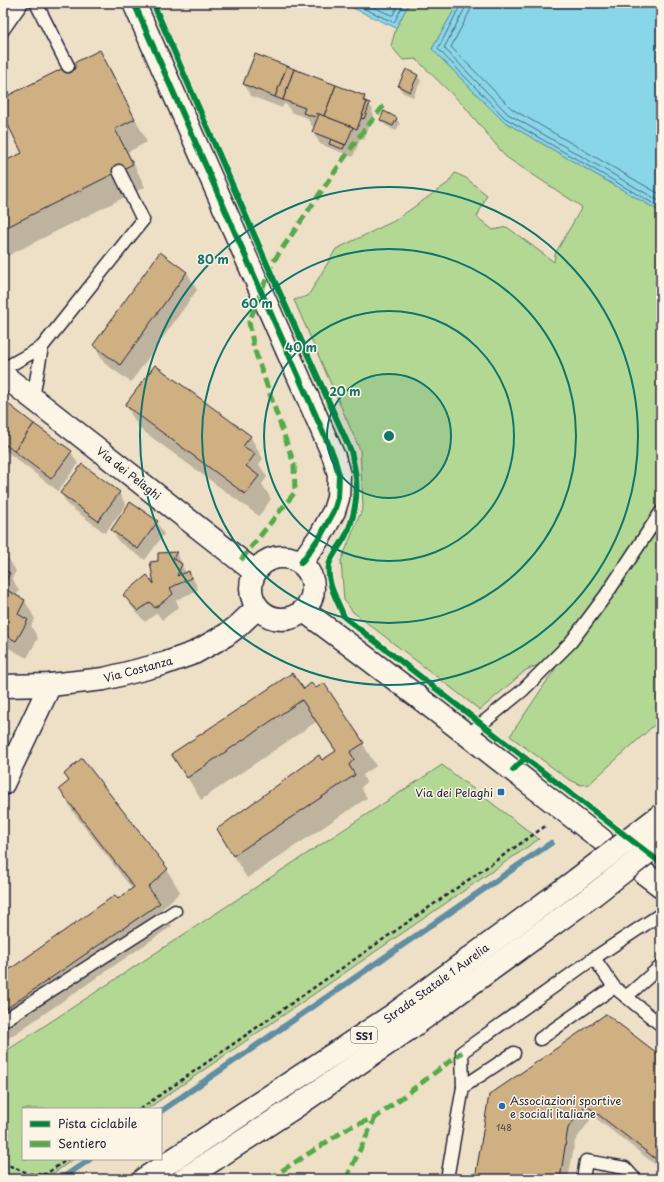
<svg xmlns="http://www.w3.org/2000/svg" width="664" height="1182" viewBox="0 0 664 1182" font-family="'Playpen Sans',sans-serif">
<rect width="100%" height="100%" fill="#eee0c7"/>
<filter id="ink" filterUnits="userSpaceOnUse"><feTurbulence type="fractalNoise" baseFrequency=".025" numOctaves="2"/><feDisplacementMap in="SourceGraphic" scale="8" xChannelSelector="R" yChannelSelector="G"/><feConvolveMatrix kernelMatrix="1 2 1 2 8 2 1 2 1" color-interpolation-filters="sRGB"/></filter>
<g filter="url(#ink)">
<g fill="#b3d893" stroke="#6a7d67">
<path d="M409 3H458L432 49 503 121 661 212V719L589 784 581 785 568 779 510 736 555 669 553 665 546 662 526 670 480 710 353 612 344 600 341 561 363 507 360 450 294 300 308 296 336 249 394 221 448 183 455 173 466 178 487 195 477 217 493 230 507 227 554 262 555 254 582 207 506 157 465 107 416 59 403 60 391 46 396 28Z"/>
<path d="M442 765 539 839 147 1109H23V1159H74L45 1179H3V1053Z"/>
</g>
<g fill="#89d6e8" stroke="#608ea3">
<path d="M342 3H409L396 28Z"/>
<path d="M458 3H661V212L503 121 432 49Z"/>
</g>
<g fill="#0003">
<path d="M100 51 113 74 147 142 128 152 145 187 3 258V163L23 153 3 113V99Z"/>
<path d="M417 75 421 81 413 97 402 92 399 86Z"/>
<path d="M244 84 364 97 373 110 372 112 374 115 364 140 360 139 353 157 320 144 313 132 315 127 311 125 307 118 291 112 287 105 284 104 282 108 251 96Z"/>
<path d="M396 118 400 124 396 131 385 125 381 120Z"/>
<path d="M187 272 197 290 131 382 104 363 94 345Z"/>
<path d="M3 401 71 452 78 464 58 491 3 449Z"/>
<path d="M126 405 250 436 263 459 259 464 267 477 262 484 271 499 259 516 139 428Z"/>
<path d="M82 465 119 493 126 505 105 533 68 505 61 493Z"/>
<path d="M157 522 164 534 145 560 119 542 112 530Z"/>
<path d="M3 552 5 553 16 571 12 578 19 591 16 596 25 601 35 619 31 626 38 638 27 658 3 645Z"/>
<path d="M176 553 183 565 182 566 186 573H189L196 584 198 590 176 600 179 607 162 620 157 613 145 622 132 607 125 596 155 587 159 554Z"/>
<path d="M323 684 363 744 376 766 363 775 366 782 361 788 367 798 247 878 231 852 322 762 336 752 316 722 201 800 173 754 304 690H315Z"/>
<path d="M60 789 167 870 180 892 162 909 172 926 3 1042V975L118 901 133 890 73 812Z"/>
<path d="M661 1058V1169L593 1116 575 1141 568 1179H476L490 1096Z"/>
</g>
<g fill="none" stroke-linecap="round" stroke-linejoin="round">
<g stroke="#4b6a80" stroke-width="1">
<path d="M352 3 393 22 395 21 404 3"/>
<path d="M364 3 391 15H393L399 3"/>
<path d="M461 3 460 6 438 49 505 118 661 208"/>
<path d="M466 3 465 8 444 48 508 114 661 202"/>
<path d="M472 3 470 11 451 47 512 109 661 195"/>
</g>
<g stroke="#608ea3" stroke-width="6">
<path d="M161 1111 551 843"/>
<path d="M61 1179 90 1159"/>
</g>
</g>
<g fill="#ceb082" stroke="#22223b">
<path d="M100 50 135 119 115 129 133 164 3 229V162L22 153 3 115V98Z"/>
<path d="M255 54 287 66 275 97 243 84Z"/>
<path d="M287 66 294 69 283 100 275 97Z"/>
<path d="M294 69 336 85 324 116 316 113 315 117 303 113 305 108 283 100Z"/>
<path d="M406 69 418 75 410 92 398 86Z"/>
<path d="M336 85 365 96 363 101 367 102 357 129 324 116Z"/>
<path d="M367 102 370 103 364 119 361 118Z"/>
<path d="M384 111 397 118 393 126 380 120Z"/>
<path d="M319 114 353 127 346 145 312 132Z"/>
<path d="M331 139 345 145 343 149 329 144Z"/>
<path d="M160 252 187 272 120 365 93 345Z"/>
<path d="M155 365 251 436 243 446 255 454 246 466 259 476 245 494 125 405Z"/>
<path d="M3 400 34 424 14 451 3 443Z"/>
<path d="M34 424 72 451 51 479 14 451Z"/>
<path d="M82 464 120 492 98 521 60 493Z"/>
<path d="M130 502 158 521 138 549 111 530Z"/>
<path d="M177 552 173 558 182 564 177 576 189 571 191 578 170 588 173 594 155 608 150 602 138 611 123 595 147 575 154 584 150 562 158 561V553Z"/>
<path d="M3 569 10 573 3 585Z"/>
<path d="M3 588 25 600 18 614 28 620 16 641 3 634Z"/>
<path d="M292 673 304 689 311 683 316 688 324 683 364 743 350 752 354 759 349 765 355 775 233 856 217 829 319 755 322 760 336 751 302 700 187 778 171 754Z"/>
<path d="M82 758 168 869 148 887 160 903 3 1011V974L115 895 118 899 134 887 59 789 69 781 64 774Z"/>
<path d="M606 1014 661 1056V1163L586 1105 568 1128 560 1179H475L489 1095Z"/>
</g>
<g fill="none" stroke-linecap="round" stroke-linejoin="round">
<g stroke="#22223b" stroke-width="15">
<g id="lane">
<path d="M36 3 68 66"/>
<path d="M3 10 13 3"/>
<path d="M3 30 22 3"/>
<path d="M42 347 143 220 119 171"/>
<path d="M3 369 42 347 33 398"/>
<path d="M468 735 523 690 571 642 606 595 661 512"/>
<path d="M661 914 594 958 614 987 661 1025"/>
<path d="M626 997 661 966"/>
<path d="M3 1021 175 911"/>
<path d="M540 1039 614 987"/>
<path d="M463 1087 462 1052 594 958"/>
<path d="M447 1179 463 1087 514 1053"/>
<path d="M583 1179 586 1161 625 1168 635 1179"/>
</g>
</g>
<g stroke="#22223b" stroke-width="25">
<g id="street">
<path d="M3 375 255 572"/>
<path d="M3 784 50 685"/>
</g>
</g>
<g stroke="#22223b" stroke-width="25">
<g id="secondary">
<path d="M134 3 334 457 339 475 338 498 334 511 321 535 301 563"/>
<circle cx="282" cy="588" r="31"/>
<path d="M304 611C405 685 503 763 602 840"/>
<path d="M3 686 50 685 104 679 163 664 194 653 226 635 238 626 257 608"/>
<path d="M644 873 661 886"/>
</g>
</g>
<g stroke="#22223b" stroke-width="25">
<g id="highway">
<path d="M144 1179 390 1017 576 880"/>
<path d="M184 1179 295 1107 409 1029 592 896"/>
</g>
</g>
<g stroke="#22223b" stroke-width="2.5" stroke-dasharray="4 3" stroke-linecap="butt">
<path d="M140 1109 547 825"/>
<path d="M3 1163 30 1174H46L68 1159"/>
</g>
<use href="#lane" stroke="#fcf5e5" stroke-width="12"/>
<use href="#street" stroke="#fcf5e5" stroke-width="22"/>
<use href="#secondary" stroke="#fcf5e5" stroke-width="22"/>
<use href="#highway" stroke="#fcf5e5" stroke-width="22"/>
<g stroke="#22223b" stroke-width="25" stroke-linecap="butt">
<g id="highway-bridge">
<path d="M576 880 661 815"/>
<path d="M592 896 661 842"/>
</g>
</g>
<use href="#highway-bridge" stroke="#fcf5e5" stroke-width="22"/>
<g stroke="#53aa46" stroke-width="5" stroke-dasharray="10 5" stroke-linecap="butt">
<path d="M241 560 295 492 294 464 254 348 249 322 273 262 358 138 386 103"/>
<path d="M269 1179 350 1127 375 1118 462 1052"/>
<path d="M346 1179 375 1118"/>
</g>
<g stroke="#fcf5e5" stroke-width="8">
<g id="cycleway">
<path d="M134 3 334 457 339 475 338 498 334 511 321 535 301 563"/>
<path d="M153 3 270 271 351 451C353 460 355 469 356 478 358 497 354 519 346 535 342 544 331 556 329 565 326 583 338 601 344 617L525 758"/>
<path d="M513 770 525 758 661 863"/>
</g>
</g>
<use href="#cycleway" stroke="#00873e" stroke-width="6"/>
</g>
</g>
<circle cx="389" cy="436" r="62" fill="#0f766e" fill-opacity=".12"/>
<g fill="none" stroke="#0f766e" stroke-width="2">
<circle cx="389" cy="436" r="62"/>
<circle cx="389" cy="436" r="125"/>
<circle cx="389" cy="436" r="187"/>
<circle cx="389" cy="436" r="249"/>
</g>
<g fill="#1f6fb2" stroke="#fcf5e5" stroke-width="1.5">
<rect x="497" y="788" width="8" height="8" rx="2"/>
<circle cx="502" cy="1106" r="4"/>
</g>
<g text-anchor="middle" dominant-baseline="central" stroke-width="3" stroke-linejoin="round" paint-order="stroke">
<g font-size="9" fill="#4d464d">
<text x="504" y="1127">148</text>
</g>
<rect fill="#fcf5e5" stroke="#63616e" stroke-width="1" x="351" y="1027" width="26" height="16" rx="3"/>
<g font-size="10" font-weight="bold" fill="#22223b">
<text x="364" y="1035">SS1</text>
</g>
<g font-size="11" fill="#22223b" stroke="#fcf5e5">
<text transform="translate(129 473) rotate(38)">Via dei Pelaghi</text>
<text transform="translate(138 669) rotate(-15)">Via Costanza</text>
<text transform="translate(436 983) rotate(-36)">Strada Statale 1 Aurelia</text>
</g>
<g font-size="11" fill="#22223b" stroke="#fcf5e5" text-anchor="end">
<text x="493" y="792">Via dei Pelaghi</text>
<text x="510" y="1100" text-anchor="start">Associazioni sportive<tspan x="510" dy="13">e sociali italiane</tspan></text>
</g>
</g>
<circle cx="389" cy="436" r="6" fill="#0f766e" stroke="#fcf5e5" stroke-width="2"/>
<g font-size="12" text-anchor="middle" font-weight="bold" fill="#0f766e" stroke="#fcf5e5" stroke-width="3" stroke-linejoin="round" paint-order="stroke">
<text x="213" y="264">80 m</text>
<text x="257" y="308">60 m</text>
<text x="301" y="352">40 m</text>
<text x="345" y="396">20 m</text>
</g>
<rect width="664" height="1182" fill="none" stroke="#fcf5e5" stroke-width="16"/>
<rect x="8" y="8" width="648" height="1166" fill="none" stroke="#22223b" stroke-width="1.5" filter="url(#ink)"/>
<rect x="22" y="1108" width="140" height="52" fill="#fcf5e5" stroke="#a5a1a1"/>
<rect x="30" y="1121" width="20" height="6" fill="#00873e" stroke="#a5a1a1"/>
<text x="58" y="1128" font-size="12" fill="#22223b">Pista ciclabile</text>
<rect x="30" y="1141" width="20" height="6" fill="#53aa46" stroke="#a5a1a1"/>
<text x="58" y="1148" font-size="12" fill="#22223b">Sentiero</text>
</svg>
